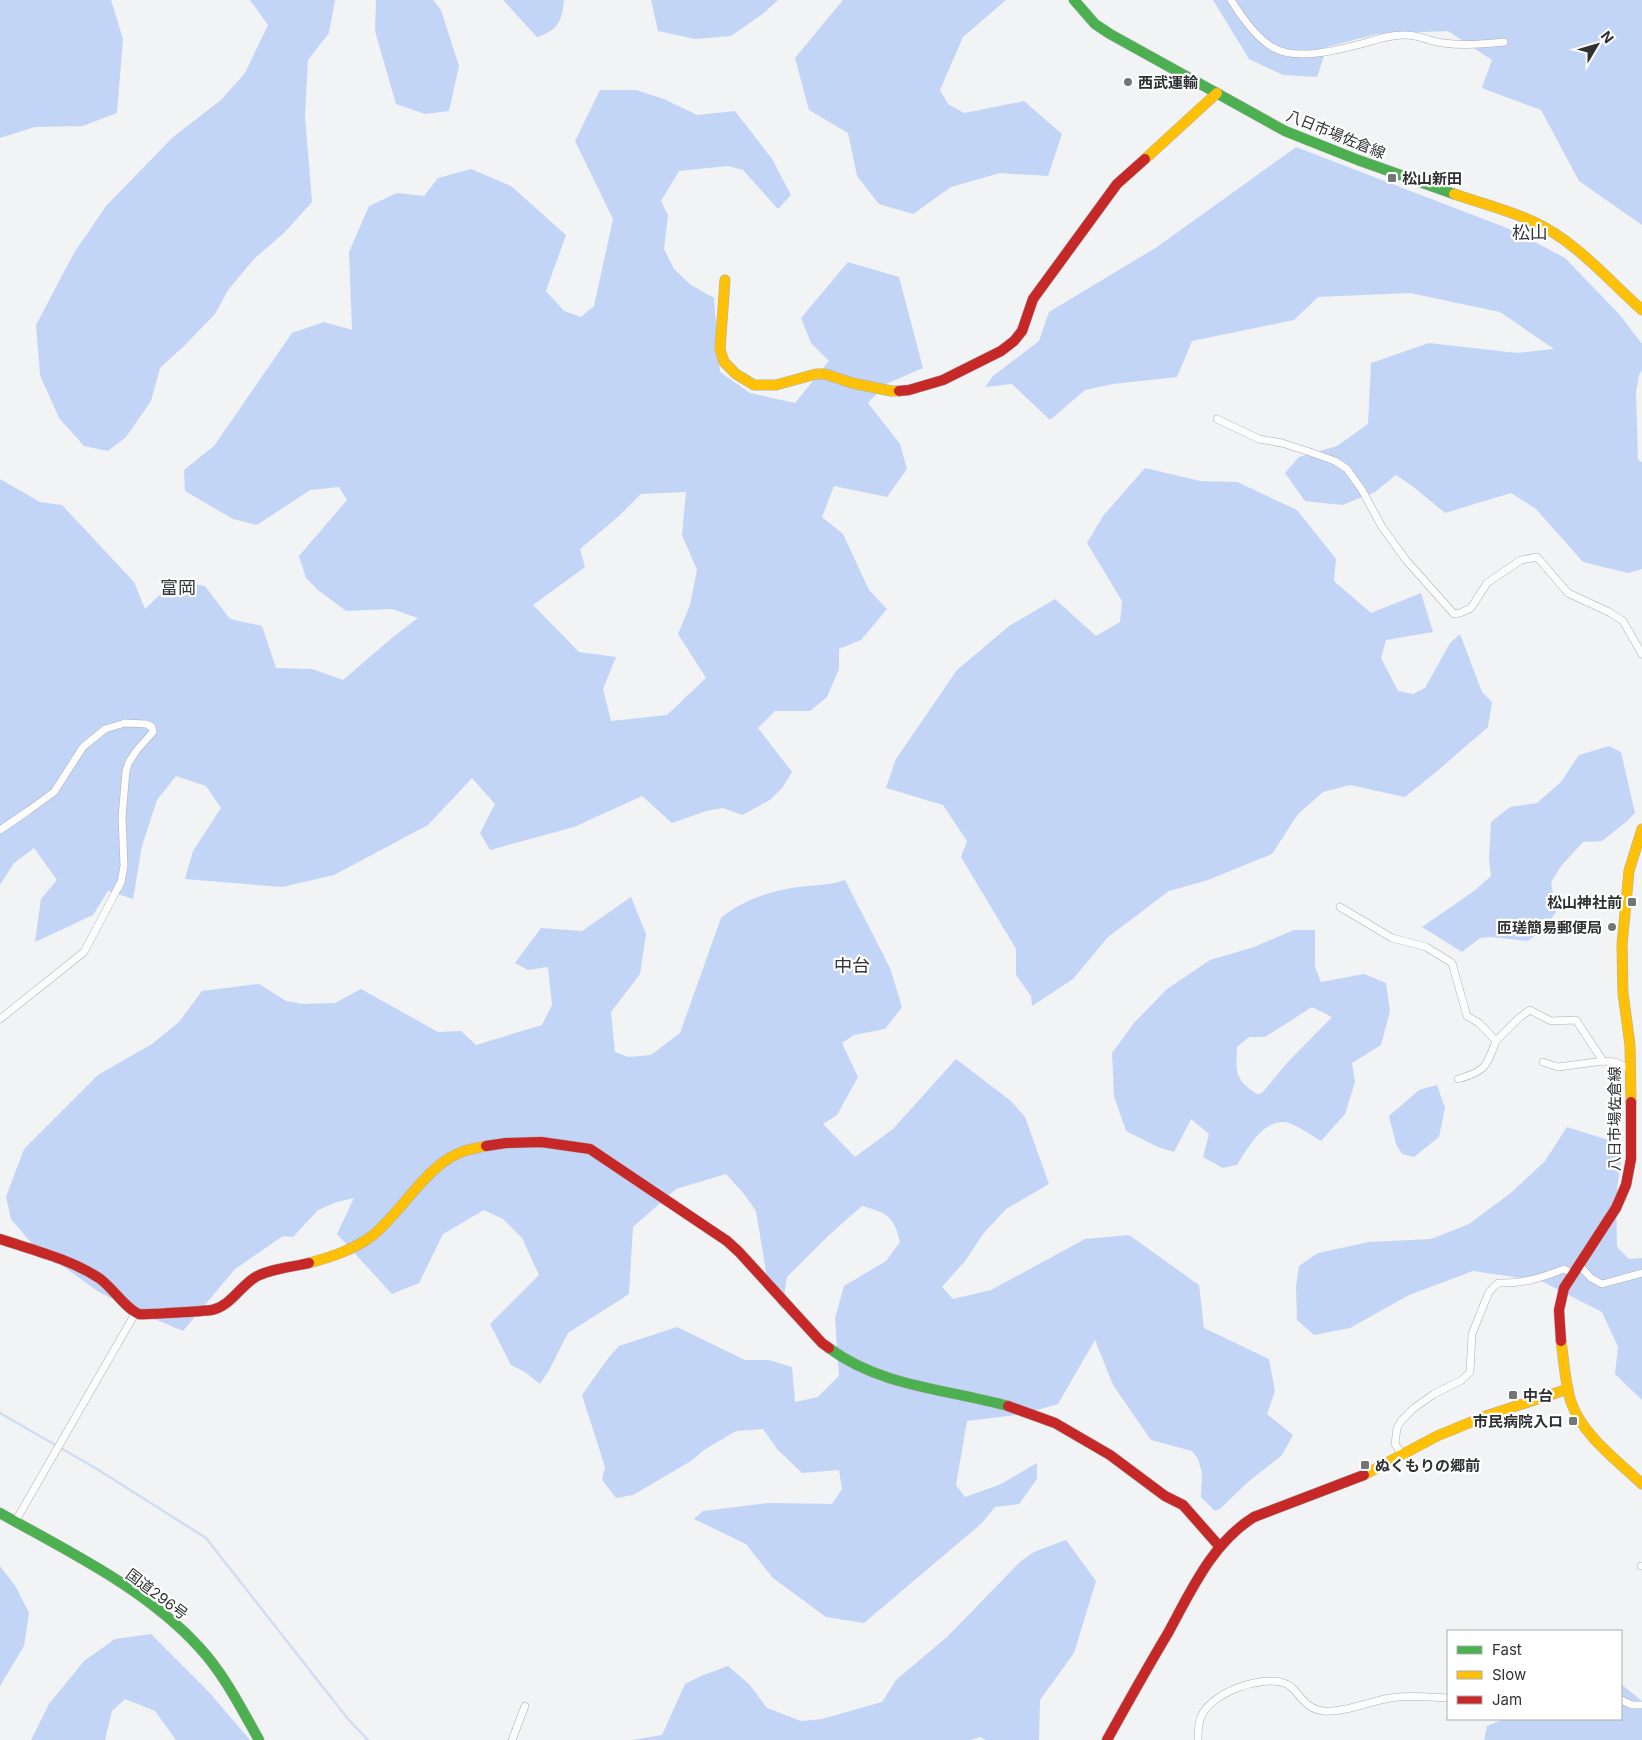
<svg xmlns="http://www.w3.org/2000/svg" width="1642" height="1740" viewBox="0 0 1642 1740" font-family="Inter,'Noto Sans JP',sans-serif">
<rect width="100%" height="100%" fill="#f1f3f5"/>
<g fill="#c3d5f7" fill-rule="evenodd">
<path d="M0 0H111L123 39 117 113 83 126 35 127 0 138Z"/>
<path d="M250 0H335L329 33 308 60 305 116 312 202 285 232 254 259 228 290 215 314 184 346 160 368 151 401 126 437 108 451 84 446 59 418 40 375 36 325 74 253 106 206 173 137 221 100 245 73 268 25Z"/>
<path d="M376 0H433L441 10 459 66 449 111 425 114 396 104 375 31Z"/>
<path d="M503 0H564C562 22 558 30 537 37Z"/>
<path d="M651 0H778L764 13 731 36 695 39 658 31Z"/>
<path d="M843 0H1006L963 37 940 90 948 104 964 113 1024 101 1062 134 1048 176 1000 173 951 187 913 214 879 204 857 176 848 133 809 110 795 58Z"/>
<path d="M1213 0H1642V225L1579 181 1541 110 1482 88 1492 60 1448 31 1377 34 1327 47 1317 77 1283 75 1249 59Z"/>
<path d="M600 90H636L664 99 697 115 735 111 772 159 791 195 778 209 743 170 728 166 679 171 661 201 668 215 664 249 674 269 691 285 714 298 720 372 750 393 795 403 829 361 811 343 801 318 848 262 899 277 923 368 886 384 868 403 900 444 907 469 887 497 834 486 822 517 843 534 869 590 887 609 861 640 839 649V669L827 697 810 711H775L758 728 792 772 782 788 770 800 742 815 723 808 706 811 672 823 642 796 574 827 490 850 480 833 495 804 472 778 428 825 334 875 282 887 185 879 193 851 221 808 206 786 176 776 157 800 142 846 133 899 108 891 93 915 35 942 41 899 57 880 34 848 14 863 0 885V479L40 502 62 505 134 582 145 609 175 580 205 586 230 619 262 626 276 668 312 669 343 680 393 637 418 618 392 609 346 611 318 590 306 578 299 556 347 500 339 487 310 490 257 525 233 519 185 491 184 470 214 446 292 333 324 322 352 330 349 252 369 206 397 193 424 196 438 178 471 169 511 186 566 235 546 291 564 311 581 317 594 306 613 219 575 141ZM686 492 682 535 697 570 690 605 678 634 706 678 667 715 611 721 603 689 616 657 579 652 533 605 585 567 580 549 619 516 641 494Z"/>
<path d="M1296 147 1512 230 1565 258 1620 315 1642 344V370L1639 375 1636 392 1638 460 1642 462V569L1628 573 1583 562 1535 508 1511 493 1445 513 1411 485 1396 475 1375 492 1342 505 1305 501 1285 473 1299 457 1337 446 1368 424 1371 363 1429 343 1517 353 1554 349 1500 312 1410 293 1318 297 1294 320 1192 341 1177 377 1113 384 1085 390 1050 420 1012 384 985 387 993 376 1039 341 1049 312 1157 247Z"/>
<path d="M1145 468 1200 481 1237 482 1297 510 1336 559 1334 581 1371 613 1421 593 1433 632 1386 640 1381 658 1398 691 1413 694 1425 688 1450 643 1460 634 1482 692 1492 702 1488 727 1436 772 1405 797 1350 785 1323 792 1298 814 1272 854 1208 880 1169 891 1108 937 1073 979 1032 1006 1031 996 1016 975V949L961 857 967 841 943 805 886 788 896 759 957 670 1009 626 1055 599 1096 636 1120 622 1122 601 1087 543 1103 516Z"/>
<path d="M1609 746 1621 752 1635 813 1627 821 1602 841 1583 842 1562 865 1551 882 1556 912 1544 928 1528 941 1490 937 1480 938 1462 952 1422 927 1474 891 1491 876 1489 860 1491 822 1510 807 1537 803 1561 782 1579 755Z"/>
<path d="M845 880 890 968 902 1007 885 1029 854 1035 842 1043 858 1077 837 1115 823 1124 855 1157 893 1129 956 1059 1011 1101 1025 1117 1049 1184 1006 1209 983 1234 965 1261 942 1287 953 1299 991 1290 1085 1239 1129 1235 1199 1285 1204 1328 1269 1359 1275 1391 1267 1414 1293 1435 1282 1455 1248 1482 1220 1509 1215 1511 1201 1497 1202 1473 1198 1459 1192 1451 1151 1440 1113 1385 1095 1340 1058 1404 1024 1414 967 1421 956 1485 965 1497 1001 1484 1037 1463V1479L1019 1504 995 1507 982 1523 864 1623 826 1617 773 1578 746 1544 694 1519 703 1511 769 1503 832 1504 842 1489 839 1470 802 1473 777 1449 763 1429 736 1431 704 1450 691 1461 633 1495 616 1498 602 1480 605 1467 582 1395 609 1357 619 1346 677 1327 745 1360H769L792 1367 795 1402 818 1397 839 1376 835 1318 844 1286 886 1261 900 1242C894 1216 887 1213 862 1206L828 1236 787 1277 782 1309 769 1290 756 1211 744 1194 726 1174 676 1189 633 1227 629 1294 568 1333 548 1372 540 1384 525 1372 511 1365 490 1324 539 1275 522 1238 503 1219 484 1210 443 1234 419 1283 392 1294 337 1234 354 1198 337 1202 318 1210 293 1237 283 1236 235 1269 183 1331 140 1313 99 1292 32 1244 11 1219 6 1197 24 1149 98 1075 152 1044 179 1022 202 991 259 984 286 1001 302 1004 335 1003 361 989 438 1032 461 1031 476 1045 542 1025 552 1005 548 967 528 970 515 963 541 928 582 931 631 897 646 934 640 974 611 1012 615 1052 629 1057 651 1055 680 1033 721 918C741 901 772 890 799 887 815 885 830 885 845 880Z"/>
<path d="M1294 930H1315V967L1321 982 1364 974 1386 983 1390 1011 1381 1045 1352 1063 1355 1082 1345 1114 1321 1141C1311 1135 1300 1127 1289 1123 1265 1116 1248 1148 1237 1165L1223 1168 1203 1157 1209 1134 1191 1119 1174 1152 1158 1147 1126 1131 1114 1096 1112 1053 1134 1023 1167 989 1210 960 1254 947ZM1312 1007 1332 1017 1287 1063 1262 1093 1257 1094C1234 1080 1236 1071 1237 1047L1249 1037H1265Z"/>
<path d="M1437 1085 1445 1108 1439 1137 1414 1157 1402 1154 1396 1144 1389 1116 1419 1090Z"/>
<path d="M1567 1127 1608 1140 1621 1160 1616 1197 1617 1247 1629 1259 1642 1258V1400L1615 1374 1618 1347 1602 1312 1541 1281 1473 1271 1409 1295 1350 1328 1314 1335 1297 1320 1296 1287 1299 1266 1318 1253 1369 1242 1431 1239 1469 1224 1512 1192 1545 1161Z"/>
<path d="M1066 1540 1096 1581 1074 1653 1040 1700 1039 1740H986L980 1737 971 1740H633L662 1735 685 1684 701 1676 728 1666 749 1684 767 1708 801 1721 822 1719 882 1702 896 1680 947 1637 1020 1562 1034 1552Z"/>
<path d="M0 1566 16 1587 29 1613 24 1646 0 1686Z"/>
<path d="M151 1634 208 1691 250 1740H176L155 1711 125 1699 112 1711 105 1740H31L49 1704 84 1661 115 1639Z"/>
<path d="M1621 1684 1642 1701V1740H1484L1487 1726 1504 1719H1621Z"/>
</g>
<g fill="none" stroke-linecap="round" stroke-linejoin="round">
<path stroke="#d2ddf4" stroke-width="2.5" d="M0 1413 97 1469 206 1538 348 1719 368 1740"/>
<g stroke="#acaeb0" stroke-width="8">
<g id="street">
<path d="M1231 0C1240 15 1258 40 1274 48 1297 61 1337 50 1361 44 1375 40 1391 34 1406 35 1419 35 1431 42 1443 43 1464 46 1484 44 1504 42"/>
<path d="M1217 419 1259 439 1282 443 1310 452 1335 461 1347 469 1362 490 1382 527 1406 560 1454 614 1460 613 1471 608 1487 583 1521 560 1537 557 1568 593 1609 612 1623 621 1642 654"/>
<path d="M0 830 28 811 54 792 83 747 105 729 125 723 146 724 152 727 153 732 137 750 129 762 126 771 122 817 124 866 121 882 84 952 0 1019"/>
<path d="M1340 907 1392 938 1426 947 1452 963 1467 1016 1479 1023 1496 1041 1520 1017 1530 1010 1551 1021 1576 1020 1603 1061"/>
<path d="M1543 1062 1558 1067 1603 1061 1615 1062 1630 1069"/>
<path d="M1458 1079C1486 1071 1486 1067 1496 1041"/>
<path d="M1579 1265 1591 1278 1602 1284 1642 1273"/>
<path d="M1402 1454 1395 1444 1397 1428 1401 1421 1414 1408 1434 1394 1462 1380 1470 1372 1472 1334 1489 1292 1498 1283C1522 1284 1541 1278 1564 1269L1573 1274"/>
<path d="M15 1522 136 1312"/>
<path d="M1641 1566H1642"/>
<path d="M1621 1700 1632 1705H1642"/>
<path d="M512 1740 525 1706"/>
<path d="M1198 1740C1198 1733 1198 1724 1201 1717 1210 1693 1261 1675 1284 1683 1298 1687 1301 1708 1323 1711 1343 1713 1370 1701 1391 1698 1410 1695 1429 1697 1448 1698"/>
</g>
</g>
<g stroke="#acaeb0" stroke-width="11">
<g id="fast">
<path d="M1074 0 1095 24 1110 34 1285 131 1358 160 1454 194"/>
<path d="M829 1348C881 1387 947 1389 1008 1406"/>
<path d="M0 1513C69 1552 145 1588 199 1647 224 1674 241 1708 259 1740"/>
</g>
</g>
<g stroke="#acaeb0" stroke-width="11">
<g id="slow">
<path d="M1145 159 1217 93"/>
<path d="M1454 194C1480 203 1509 210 1534 222 1576 241 1608 280 1642 310"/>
<path d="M725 280 720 349 724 362 736 374 754 385H776L816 374H825L852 383 891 391H899"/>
<path d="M1631 1102 1630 1045 1623 993 1622 945 1629 871 1642 829"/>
<path d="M309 1263C331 1257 353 1250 372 1236 400 1214 425 1168 457 1154 466 1149 477 1148 486 1146"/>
<path d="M1561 1341C1564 1361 1565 1383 1571 1402 1583 1436 1617 1460 1642 1484"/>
<path d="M1364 1475 1437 1436 1486 1416 1568 1389"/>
</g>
</g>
<g stroke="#acaeb0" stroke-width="11">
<g id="jam">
<path d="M899 391 909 390 943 380 1001 351 1014 341 1022 331 1033 299 1117 184 1145 159"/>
<path d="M486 1146 506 1143 541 1142 590 1149 727 1241 739 1252 822 1343 829 1348"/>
<path d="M0 1239C33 1250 70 1259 99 1278 112 1287 126 1309 139 1314 144 1315 204 1311 212 1310 230 1306 239 1288 254 1278 268 1269 293 1267 309 1263"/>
<path d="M1561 1341 1559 1310 1564 1288 1616 1208 1626 1185 1631 1159V1102"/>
<path d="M1008 1406 1055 1423 1110 1455 1165 1496 1183 1505 1220 1547"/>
<path d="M1107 1740C1127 1704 1147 1668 1168 1633 1191 1591 1212 1543 1254 1517L1364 1475"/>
</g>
</g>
<use href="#street" stroke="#fdfdfe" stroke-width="7"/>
<use href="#fast" stroke="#4caf50" stroke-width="10"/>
<use href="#slow" stroke="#ffc107" stroke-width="10"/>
<use href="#jam" stroke="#c62828" stroke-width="10"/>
</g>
<g fill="#747577" stroke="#fff" stroke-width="2">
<circle cx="1128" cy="82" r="5"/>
<rect x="1387" y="173" width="10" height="10" rx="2.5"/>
<rect x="1627" y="897" width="10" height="10" rx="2.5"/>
<circle cx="1612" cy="927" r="5"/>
<rect x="1508" y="1390" width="10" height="10" rx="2.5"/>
<rect x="1568" y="1416" width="10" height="10" rx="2.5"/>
<rect x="1360" y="1460" width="10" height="10" rx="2.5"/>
</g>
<g text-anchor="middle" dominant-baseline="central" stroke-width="4.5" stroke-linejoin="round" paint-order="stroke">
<g font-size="15" font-weight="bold" fill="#303133" stroke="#fff" text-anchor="start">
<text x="1138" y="82">西武運輸</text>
<text x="1402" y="178">松山新田</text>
<text x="1622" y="902" text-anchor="end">松山神社前</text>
<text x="1602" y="927" text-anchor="end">匝瑳簡易郵便局</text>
<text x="1523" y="1395">中台</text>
<text x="1563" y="1421" text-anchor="end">市民病院入ロ</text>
<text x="1375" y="1465">ぬくもりの郷前</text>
</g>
<g font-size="15" fill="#303133" stroke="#fff">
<text transform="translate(1336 134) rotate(22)">八日市場佐倉線</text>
<text transform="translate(1614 1119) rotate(-90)">八日市場佐倉線</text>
<text transform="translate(157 1594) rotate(37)">国道296号</text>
</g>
<g font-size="18" fill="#34363a" stroke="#fff">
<text x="1530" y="232">松山</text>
<text x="178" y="587">富岡</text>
<text x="852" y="965">中台</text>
</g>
</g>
<rect x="1447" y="1630" width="175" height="90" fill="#ffffff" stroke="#acadad"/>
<rect x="1457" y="1646" width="25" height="8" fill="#4caf50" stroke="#acadad"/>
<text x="1492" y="1655" font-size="15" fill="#303133">Fast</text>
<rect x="1457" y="1671" width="25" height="8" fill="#ffc107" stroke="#acadad"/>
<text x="1492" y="1680" font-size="15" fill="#303133">Slow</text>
<rect x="1457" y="1696" width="25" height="8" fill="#c62828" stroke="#acadad"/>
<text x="1492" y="1705" font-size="15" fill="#303133">Jam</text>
<g transform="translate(1597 45) rotate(52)" stroke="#ffffff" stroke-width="4" paint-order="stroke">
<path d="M0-4L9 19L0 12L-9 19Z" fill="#303133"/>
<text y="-8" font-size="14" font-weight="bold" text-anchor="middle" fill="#303133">N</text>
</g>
</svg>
